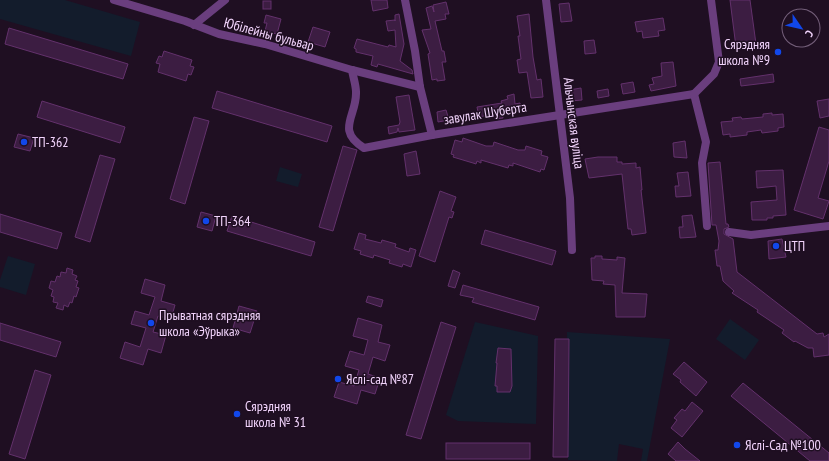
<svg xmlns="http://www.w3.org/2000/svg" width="829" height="461" viewBox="0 0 829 461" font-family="'PT Sans Narrow',sans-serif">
<rect width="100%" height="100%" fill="#1f0f22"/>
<g fill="#131c2c">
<path d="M0 0H65L140 22 131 56 0 19Z"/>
<path d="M280 167 302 174 298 187 276 181Z"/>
<path d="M8 256 35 264 26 295 0 287V280Z"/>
<path d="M730 319 759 340 745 360 716 339Z"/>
<path d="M475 322 538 336 536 424 458 421 446 415Z"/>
<path d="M567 332 670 339 647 461H641L643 449 619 444 617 461 568 460Z"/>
</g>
<g fill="#3c1d42" stroke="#63316c">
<path d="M371 0H387L388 8 373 11Z"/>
<path d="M730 0H750L756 44 736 47Z"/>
<rect x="263" y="1" width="8" height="8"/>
<path d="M446 2 449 14H445L446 19 435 21 442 51H444L446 62H442L445 80 437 81V79L432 80 428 54 430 53 422 30 431 29 426 8 432 6 434 12 433 5Z"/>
<path d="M569 3 572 21 561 22 559 4Z"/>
<path d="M399 14 404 44 400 61 412 70 413 74 378 64 377 67 371 65 373 56 356 52V49L354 48 357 39 388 47 389 45 396 47 395 30 388 31 386 21 395 20V21V15Z"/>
<path d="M529 14 533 57 537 80 541 79 543 97 531 98 527 72 519 73 517 60 521 59 518 36H520L517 16Z"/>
<path d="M266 15 281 19 277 34 265 31 267 23H264Z"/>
<path d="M663 18 665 30 658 31 659 36 643 38 642 31 637 32 635 22Z"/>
<path d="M313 27 330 32 325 47 308 42Z"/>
<path d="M9 28 128 64 123 79 5 44Z"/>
<path d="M594 40 596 53 585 54 584 41Z"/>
<path d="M164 51 192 60 190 66 194 67 191 75 188 74 186 81 158 72 160 64 156 63 159 56 162 57Z"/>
<path d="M673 62 676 86 651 91 649 85 654 84 652 78 662 76 661 63Z"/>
<path d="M773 74 774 82 741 86 740 79Z"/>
<path d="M633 82 635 92 623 94 621 84Z"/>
<path d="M581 88 582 100 570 101 569 90Z"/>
<path d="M608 89 609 96 598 98 597 91Z"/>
<path d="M217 91 332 126 327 142 212 108Z"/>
<path d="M514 94 515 104 520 103 522 110 502 114 503 118 495 119V117L488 118V115L479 117 477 107 502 103 501 101 508 99 507 96Z"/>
<path d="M409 95 415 130 399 132 398 128 397 132 389 134 388 127 399 125 400 122 396 97Z"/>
<path d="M829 99V116L820 118 817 101Z"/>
<path d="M42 101 125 127 120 143 37 117Z"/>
<path d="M446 110 449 120 438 122 437 112Z"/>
<path d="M772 113V115L783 114 784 127 778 128V131L762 133 761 130 747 132V135L730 137V134L723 135 721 122 733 121 732 118 741 117 742 119 763 117V114Z"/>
<path d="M194 117 209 121 185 204 170 199Z"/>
<path d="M819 127 829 130V161L818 198 829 201 823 219 794 210Z"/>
<path d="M18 134 34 138 30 151 14 147Z"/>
<path d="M463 138 486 146H493L494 142 518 150H525L526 146 542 151 541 155 548 157 544 170 541 169 540 172 513 163V166L509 165 508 168 481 160V163L477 161 476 164 473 163 453 157 454 155 451 154 455 140 462 142Z"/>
<path d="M685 141 687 158 674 157 673 143Z"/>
<path d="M343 146 357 150 333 231 319 227Z"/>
<path d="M416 151 420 174 407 176 404 154Z"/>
<path d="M100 155 115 159 90 242 75 237Z"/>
<path d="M598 157H617V162H622V164L636 163V168L640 167 642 190H641L646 233 632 235 631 229H628L622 174 589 178 585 159Z"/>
<path d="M720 162 726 224H728L729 227 724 229V234L733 239 737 272 817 334 823 333 824 337 829 334V355L814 357 813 348H808L795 341 794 342 782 333 784 330 757 312 758 310 732 293 734 291 723 281 720 266H717L715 250H718L719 241 716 225H712L708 163Z"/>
<path d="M783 170 786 215 773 216V218H767V220H752L751 202 777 200 776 186 757 188 756 171Z"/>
<path d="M688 172 691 196 676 197 675 186H679L677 173Z"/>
<path d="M440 191 456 197 451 211 454 212 452 218 449 217 435 262 419 256Z"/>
<path d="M201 212 216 216 212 231 197 227Z"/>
<path d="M0 214 62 233 57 249 0 232Z"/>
<path d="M692 215 696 237 680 238 679 227H683L682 216Z"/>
<path d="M232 216 315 242 311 256 227 231Z"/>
<path d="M485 230 556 251 552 265 481 244Z"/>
<path d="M359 233 366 235 365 239 381 243 382 240 396 244 395 247 409 252 410 248 416 250 411 267 403 264 402 267 389 263 390 260 374 255 373 258 360 254 361 251 354 249Z"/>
<path d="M782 239 786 257 769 259 768 241Z"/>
<path d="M595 256H602V259L617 260V257L625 258 622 293 647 294 645 317H616L615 285 603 284 604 281 592 280 591 258H595Z"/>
<path d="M67 268 73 270 72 274 77 276 75 280 78 281 76 287 79 288 76 297 74 296 72 303 70 302 68 307 64 305 63 310 56 308 58 303 53 302 54 297 51 296 53 290 49 288 51 281 55 282 57 276 60 277 61 272 66 273Z"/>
<path d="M453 270 460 273 455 288 448 286Z"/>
<path d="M145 279 165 285 161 301 175 305 171 319 158 316 153 332 166 335 161 353 148 349 143 365 120 358 125 342 140 347 146 328 131 324 135 311 149 315 155 297 141 293Z"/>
<path d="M463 285 539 307 535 320 472 302 474 298 460 295Z"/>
<path d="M368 296 383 300 381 307 366 302Z"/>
<path d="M239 306 257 311 250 333 233 328Z"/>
<path d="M358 318 382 325 378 342 390 345 385 361 373 357 368 374 380 378 375 394 361 390 357 404 334 397 339 382 354 386 359 370 345 366 350 351 364 355 368 340 353 336Z"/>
<path d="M441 322 456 327 421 439 406 435Z"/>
<path d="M0 323 61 342 56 357 0 340Z"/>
<path d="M555 339H569L568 457H553Z"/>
<path d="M498 348 511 349 512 386 510 392H497V386H495L497 363H496Z"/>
<path d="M684 362 707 382 696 396 680 382 681 380 673 374Z"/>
<path d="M35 370 51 375 25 459 9 454Z"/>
<path d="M743 383 829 453V461H810L731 396Z"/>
<path d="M692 402 703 411 682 437 671 428 677 420 674 418 682 409 685 411Z"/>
<path d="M678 442 685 449 700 461H676L668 454Z"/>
<rect x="446" y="443" width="84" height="16"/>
</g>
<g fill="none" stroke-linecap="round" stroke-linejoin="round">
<g stroke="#6a3e7e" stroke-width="8">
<path d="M114 0 185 21 219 34 265 44 352 70 420 87"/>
<path d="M405 0 415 51 420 87 432 135"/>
<path d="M546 0 570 198 572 250"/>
<path d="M194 25 225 0"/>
<path d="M352 70C353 77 356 85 356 92 357 116 335 130 364 148L432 135 694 94"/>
<path d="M694 94 706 142 702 163 707 226"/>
<path d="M694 94 714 74 719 62 711 0"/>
<path d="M729 232 751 235 829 226"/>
</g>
</g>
<g fill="#1147ea" stroke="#1f0f22" stroke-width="1.5">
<circle cx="778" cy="52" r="4"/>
<circle cx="24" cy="142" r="4"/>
<circle cx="206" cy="221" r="4"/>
<circle cx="776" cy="246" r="4"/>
<circle cx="151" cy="323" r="4"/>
<circle cx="338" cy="379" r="4"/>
<circle cx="237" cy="414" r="4"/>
<circle cx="737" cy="445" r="4"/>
</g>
<g text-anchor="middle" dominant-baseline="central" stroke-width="3" stroke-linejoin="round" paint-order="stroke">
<g font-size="14" fill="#f2d4fc" stroke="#1f0f22">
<text transform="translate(269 34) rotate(15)">Юбілейны бульвар</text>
<text transform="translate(485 113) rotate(-9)">завулак Шуберта</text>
<text transform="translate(574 123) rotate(83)">Альчынская вуліца</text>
</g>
<g font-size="14" fill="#f2d4fc" stroke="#1f0f22" text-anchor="start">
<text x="770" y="44" text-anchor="end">Сярэдняя<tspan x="770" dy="16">школа №9</tspan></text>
<text x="32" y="142">ТП-362</text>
<text x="214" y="221">ТП-364</text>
<text x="784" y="246">ЦТП</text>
<text x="159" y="315">Прыватная сярэдняя<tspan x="159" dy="16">школа «Эўрыка»</tspan></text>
<text x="346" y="379">Яслі-сад №87</text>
<text x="245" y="406">Сярэдняя<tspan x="245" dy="16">школа № 31</tspan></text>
<text x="745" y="445">Яслі-Сад №100</text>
</g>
</g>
<g transform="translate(801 28) rotate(124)"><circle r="19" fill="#1f0f22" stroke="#735e79"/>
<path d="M0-3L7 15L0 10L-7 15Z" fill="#1147ea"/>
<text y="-6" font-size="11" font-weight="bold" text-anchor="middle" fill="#f2d4fc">С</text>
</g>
</svg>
